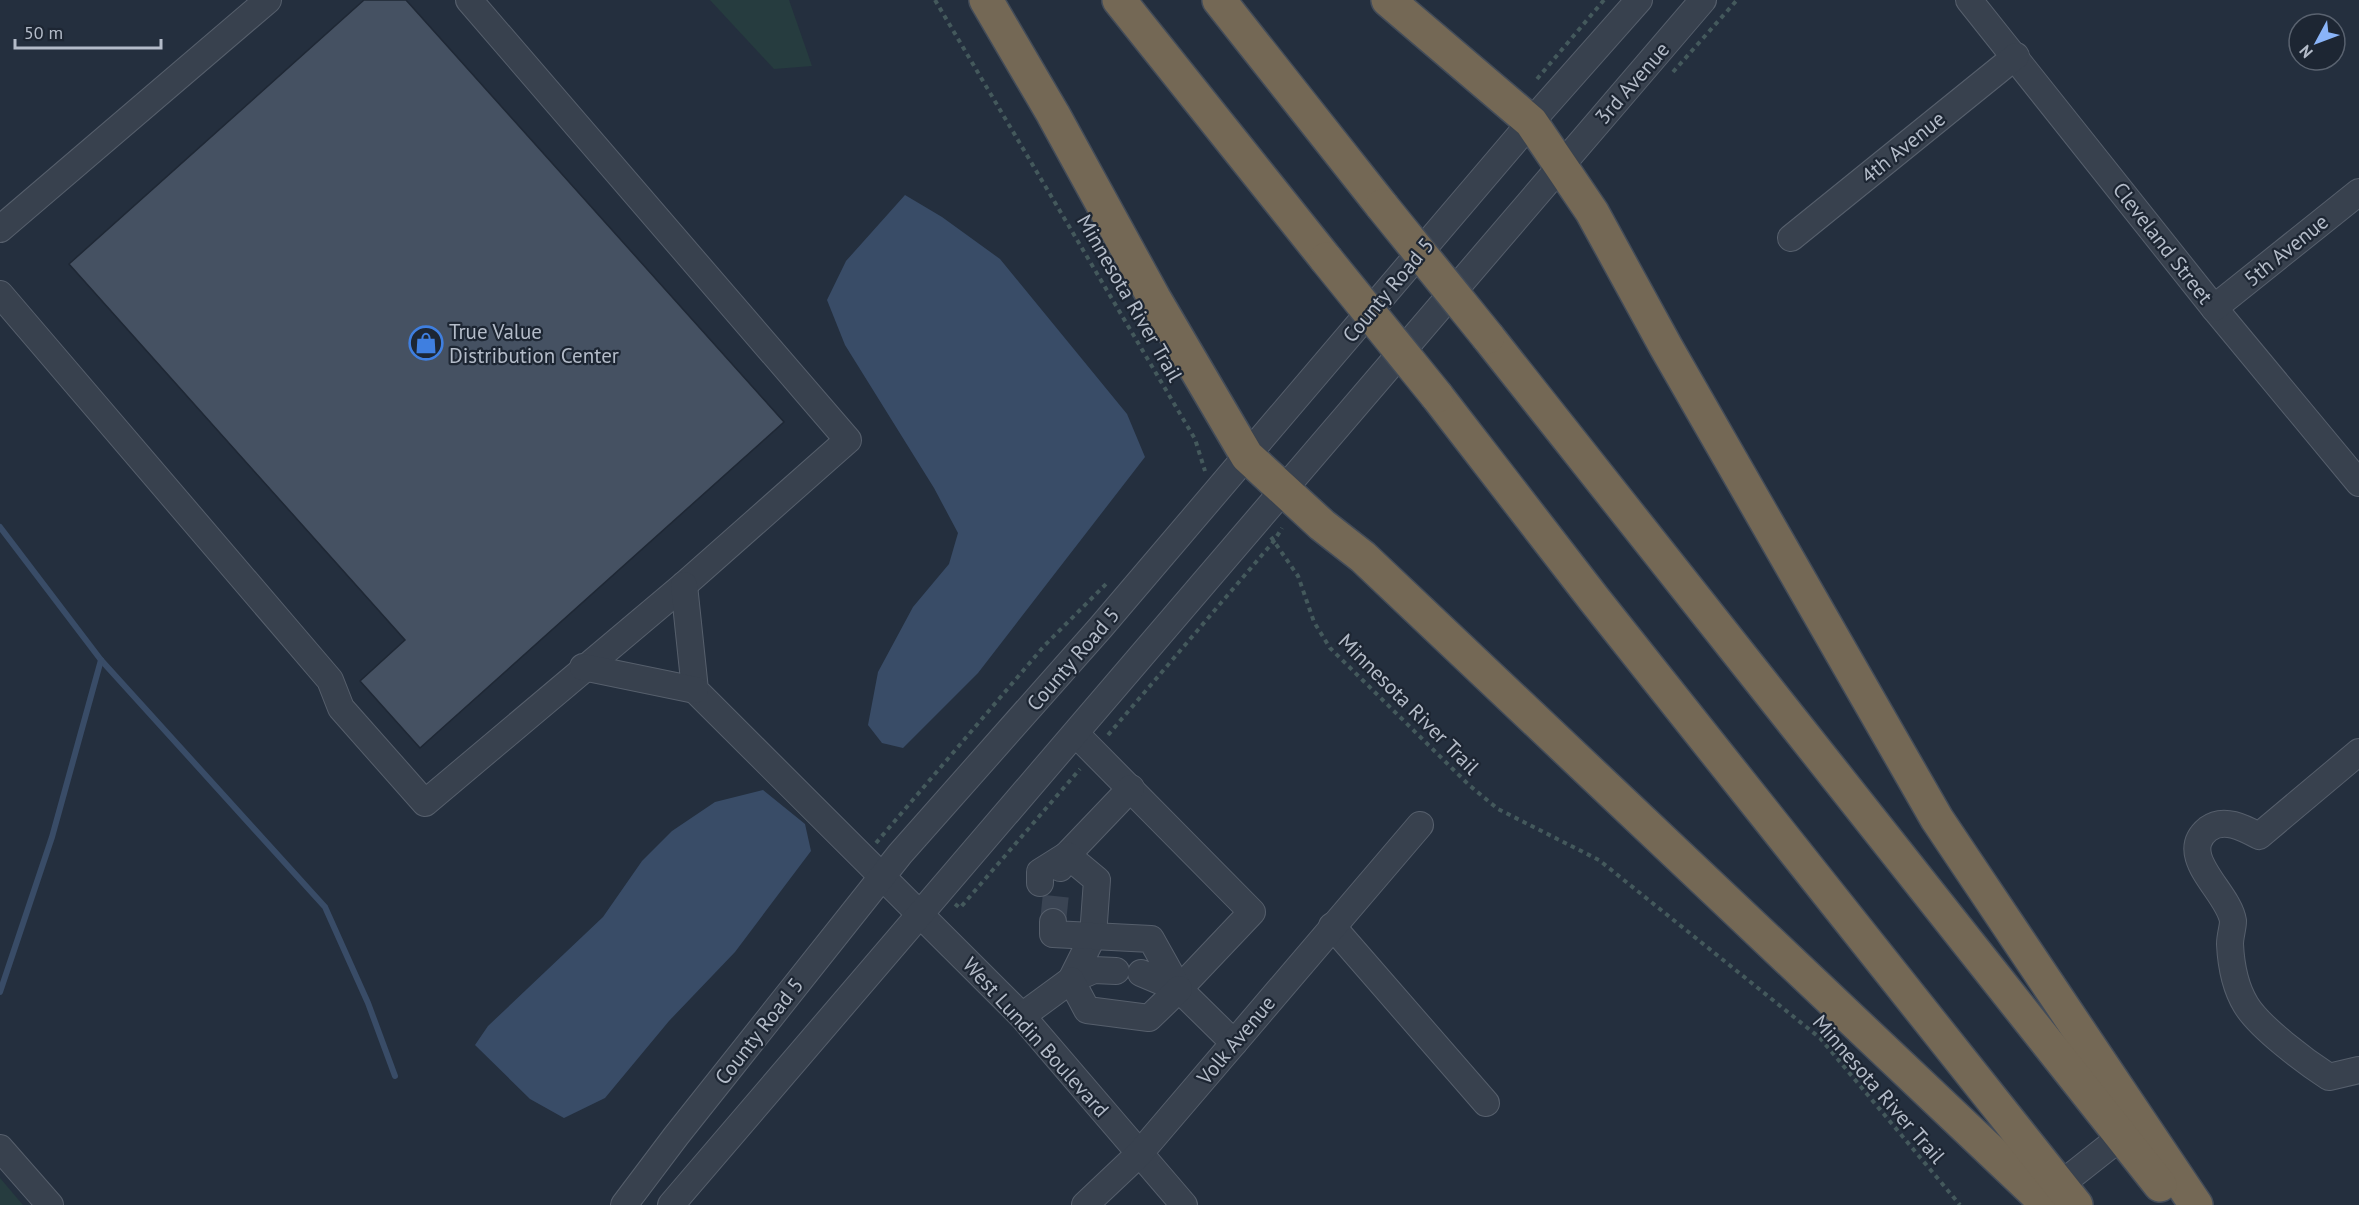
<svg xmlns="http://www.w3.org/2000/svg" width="2359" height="1205" viewBox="0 0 2359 1205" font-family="'PT Sans',sans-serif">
<rect width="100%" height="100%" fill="#242f3e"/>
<g fill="#263c3f">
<path d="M710 0H789L812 66 774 69Z"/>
<path d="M0 1178 23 1205H0Z"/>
</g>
<g fill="#394c67">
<path d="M905 195 942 217 1000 259 1127 414 1145 457 978 673 903 748 882 743 868 725 878 672 913 607 949 564 958 533 934 488 845 345 827 300 846 261Z"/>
<path d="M763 790 805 824 811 851 735 952 669 1021 605 1098 564 1118 530 1099 475 1045 488 1026 603 917 642 861 672 831 715 802Z"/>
</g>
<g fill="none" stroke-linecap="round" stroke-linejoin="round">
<g stroke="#394c67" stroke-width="6">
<path d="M0 527 101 660 325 907 368 1003 395 1076"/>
<path d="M0 992 52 837 101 660"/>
</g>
</g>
<path fill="#455162" stroke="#1f2835" stroke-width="1.5" d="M364 0H406L784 422 420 748 360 681 405 640 69 264Z"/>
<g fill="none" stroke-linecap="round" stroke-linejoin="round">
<path stroke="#3a4453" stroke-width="26" stroke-dasharray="26 13" stroke-linecap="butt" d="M1053 922 1057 884"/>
<g stroke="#565f6c" stroke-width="28">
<g id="minor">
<path d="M1969 0 2214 308 2359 483"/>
<path d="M0 229 268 0"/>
<path d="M1791 238 2016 56"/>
<path d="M0 294 330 680 341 708 425 803 684 585 848 440 469 0"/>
<path d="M2214 308 2359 192"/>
<path d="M684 585 695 690 1022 1016 1184 1205"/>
<path d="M583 667 695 690"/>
<path d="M1076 734 1252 912 1179 989 1234 1043"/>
<path d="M2359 752 2259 836C2244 828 2224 817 2208 829 2175 856 2229 892 2233 921 2233 928 2230 936 2230 944 2231 965 2235 987 2246 1005 2260 1028 2306 1062 2329 1077L2359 1070"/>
<path d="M1060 868 1067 855 1131 788"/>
<path d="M1040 883V872L1067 855 1097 880 1093 936 1071 980 1094 970 1116 971"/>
<path d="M1053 922V934L1151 939 1179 989 1141 973"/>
<path d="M1332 926 1486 1103"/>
<path d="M1022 1016 1071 980 1087 1010 1149 1018 1179 989"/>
<path d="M0 1148 50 1205"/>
<path d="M2060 1185 2122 1136"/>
<path d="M624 1205 676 1136 900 854 1101 627 1531 122 1639 0"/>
<path d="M671 1205 1703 0"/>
<path d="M1085 1205 1140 1153 1420 825"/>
</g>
</g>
<g stroke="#434c59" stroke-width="36">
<g id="highway">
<path d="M986 0 1053 114 1154 298 1247 456 1322 525 1363 557 2048 1205"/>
<path d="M1119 0 1326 259"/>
<path d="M1219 0 1382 206"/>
<path d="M1388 0 1531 122 1592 212 1666 347 1937 819 2196 1205"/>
<path d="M1488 337 2160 1185"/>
<path d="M1437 396 1594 599 2076 1205"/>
</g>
</g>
<g stroke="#44595c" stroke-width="4" stroke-dasharray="4.5 4.5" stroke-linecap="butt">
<path d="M935 0 1195 439 1205 471"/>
<path d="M1673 72 1737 0"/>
<path d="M1537 79 1604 0"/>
<path d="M1271 537 1298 576 1314 622 1330 648 1469 785 1498 809 1599 860 1820 1038 1960 1205"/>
<path d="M1108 735 1274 541 1282 528"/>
<path d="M876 843 1045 645 1108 582"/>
<path d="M955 904 960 908 1080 769"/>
</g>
<use href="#minor" stroke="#38414e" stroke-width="26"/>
<use href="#highway" stroke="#746855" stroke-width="33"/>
<g stroke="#434c59" stroke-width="36" stroke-linecap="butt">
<g id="highway-bridge">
<path d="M1382 206 1488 337"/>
<path d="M1326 259 1437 396"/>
</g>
</g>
<use href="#highway-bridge" stroke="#746855" stroke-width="33"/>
</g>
<defs>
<g id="shop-ring" transform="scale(1.725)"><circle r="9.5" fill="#1d2633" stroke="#3f7fe0" stroke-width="1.5"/><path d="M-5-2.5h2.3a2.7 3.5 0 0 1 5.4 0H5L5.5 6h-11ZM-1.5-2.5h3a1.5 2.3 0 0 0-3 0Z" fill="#3f7fe0"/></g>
</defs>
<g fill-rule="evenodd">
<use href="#shop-ring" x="426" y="343"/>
</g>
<g text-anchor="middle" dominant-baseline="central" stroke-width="4.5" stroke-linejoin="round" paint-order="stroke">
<g font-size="21" fill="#b4bcc9" stroke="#1d2633">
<text transform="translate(1632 83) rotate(-49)">3rd Avenue</text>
<text transform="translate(1903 147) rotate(-39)">4th Avenue</text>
<text transform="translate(2163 243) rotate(52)">Cleveland Street</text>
<text transform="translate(2286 250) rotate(-39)">5th Avenue</text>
<text transform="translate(1388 290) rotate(-50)">County Road 5</text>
<text transform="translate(1130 298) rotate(60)">Minnesota River Trail</text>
<text transform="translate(1073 659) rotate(-49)">County Road 5</text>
<text transform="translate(1409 704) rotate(45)">Minnesota River Trail</text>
<text transform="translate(759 1031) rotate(-52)">County Road 5</text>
<text transform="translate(1036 1037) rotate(48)">West Lundin Boulevard</text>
<text transform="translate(1236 1040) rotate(-50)">Volk Avenue</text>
<text transform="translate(1879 1089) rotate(49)">Minnesota River Trail</text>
</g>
<g font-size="21" fill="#b4bcc9" stroke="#1d2633" text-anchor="start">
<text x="449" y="331">True Value<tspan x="449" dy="24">Distribution Center</tspan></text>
</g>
</g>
<g transform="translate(2317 42) rotate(229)"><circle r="28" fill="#1d2633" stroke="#59626f" stroke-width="1.5"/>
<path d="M0-4.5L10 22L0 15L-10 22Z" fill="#8ab4f8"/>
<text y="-9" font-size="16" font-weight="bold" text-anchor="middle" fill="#b4bcc9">N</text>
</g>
<path d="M15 39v9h146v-9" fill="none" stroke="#b4bcc9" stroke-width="3"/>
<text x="24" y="39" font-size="18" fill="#b4bcc9" stroke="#1d2633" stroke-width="4.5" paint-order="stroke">50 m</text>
</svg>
